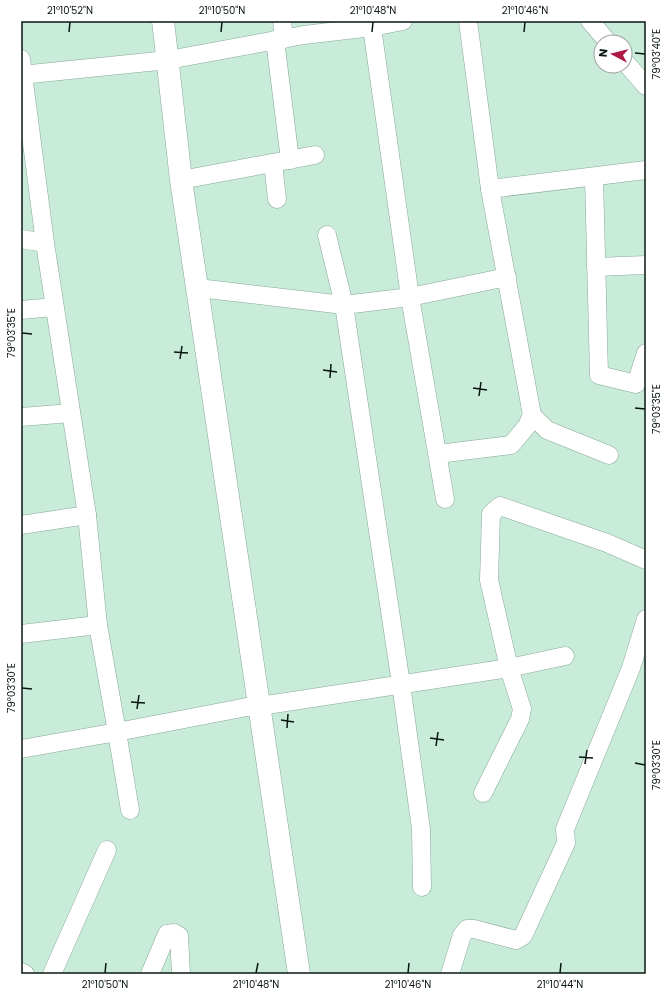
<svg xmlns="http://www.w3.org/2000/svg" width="667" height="995" viewBox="0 0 667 995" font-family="Poppins,sans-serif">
<rect width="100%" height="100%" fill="#c9ebd9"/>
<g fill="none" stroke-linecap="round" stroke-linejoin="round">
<g stroke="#88a997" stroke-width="19">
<g id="minor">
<path d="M282 21 284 39"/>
<path d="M468 21 490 189 646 170"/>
<path d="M590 21 608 42"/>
<path d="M275 40 290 160"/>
<path d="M21 59 45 243 87 515 98 625 117 732 247 707 260 706 509 668 489 580 491 514 500 506 607 543 646 560"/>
<path d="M625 62 646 86"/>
<path d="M21 75 168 60 304 35 372 27"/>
<path d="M273 163 277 199"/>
<path d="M594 177 599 375 636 384 646 353"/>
<path d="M181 180 315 155"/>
<path d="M490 189 532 415 547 430 609 455"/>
<path d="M327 235 344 305 401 684 421 829 422 887"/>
<path d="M21 239 45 243"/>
<path d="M596 267 646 265"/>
<path d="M198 288 344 305 410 297 372 27 403 21"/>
<path d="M21 310 54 307"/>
<path d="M21 417 71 413"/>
<path d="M438 454 511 445 527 426 532 415"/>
<path d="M445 499 410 297 507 277"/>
<path d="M21 525 87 515"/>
<path d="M21 634 98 625"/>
<path d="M21 749 117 732 130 810"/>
<path d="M483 793 520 719 522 709 509 668 565 656"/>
<path d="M21 972 25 974"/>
<path d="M52 974 107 850"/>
<path d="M150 974 167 934 174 933 179 936 181 974"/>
<path d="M450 974 462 935 467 929H474L516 940 523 936 566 843 565 829 631 668 646 619"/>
</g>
</g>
<g stroke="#88a997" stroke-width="23">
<path id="tertiary" d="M163 21 181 180 299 974"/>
</g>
<use href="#minor" stroke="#fff" stroke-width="18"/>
<use href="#tertiary" stroke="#fff" stroke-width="22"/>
</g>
<path fill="none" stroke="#0a1710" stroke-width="1.5" d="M69 32 70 22M221 32 222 22M372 32 373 22M524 32 525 22M635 53 645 54M22 333 32 334M174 352 188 353M180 359 182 346M323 370 337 372M330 378 331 364M473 388 487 390M479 396 481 382M635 408 645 409M22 688 32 689M131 702 145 703M137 709 139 695M281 720 294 722M287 728 288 714M430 738 444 740M436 746 438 732M579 757 593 758M635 763 645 765M585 764 587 750M105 973 106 963M256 973 258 963M408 973 409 963M560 973 561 963"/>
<rect width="667" height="995" fill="none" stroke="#ffffff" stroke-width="44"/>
<g transform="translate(613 54) rotate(277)"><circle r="19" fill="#ffffff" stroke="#9da29f"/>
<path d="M0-3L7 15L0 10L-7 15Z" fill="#ad1945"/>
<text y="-6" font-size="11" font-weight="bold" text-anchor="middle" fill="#0a1710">N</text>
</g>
<rect x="22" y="22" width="623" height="951" fill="none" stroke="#0a1710" stroke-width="1.5"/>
<g font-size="10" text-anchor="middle" fill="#0a1710">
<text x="70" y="14">21°10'52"N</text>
<text x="222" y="14">21°10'50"N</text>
<text x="373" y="14">21°10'48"N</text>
<text x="525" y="14">21°10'46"N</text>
<text transform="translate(656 54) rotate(-90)" y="4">79°03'40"E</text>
<text transform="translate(11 333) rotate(-90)" y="4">79°03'35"E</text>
<text transform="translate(656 409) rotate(-90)" y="4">79°03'35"E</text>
<text transform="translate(11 688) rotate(-90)" y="4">79°03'30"E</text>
<text transform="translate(656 765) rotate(-90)" y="4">79°03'30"E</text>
<text x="105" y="988">21°10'50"N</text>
<text x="256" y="988">21°10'48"N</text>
<text x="408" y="988">21°10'46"N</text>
<text x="560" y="988">21°10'44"N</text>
</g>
</svg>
